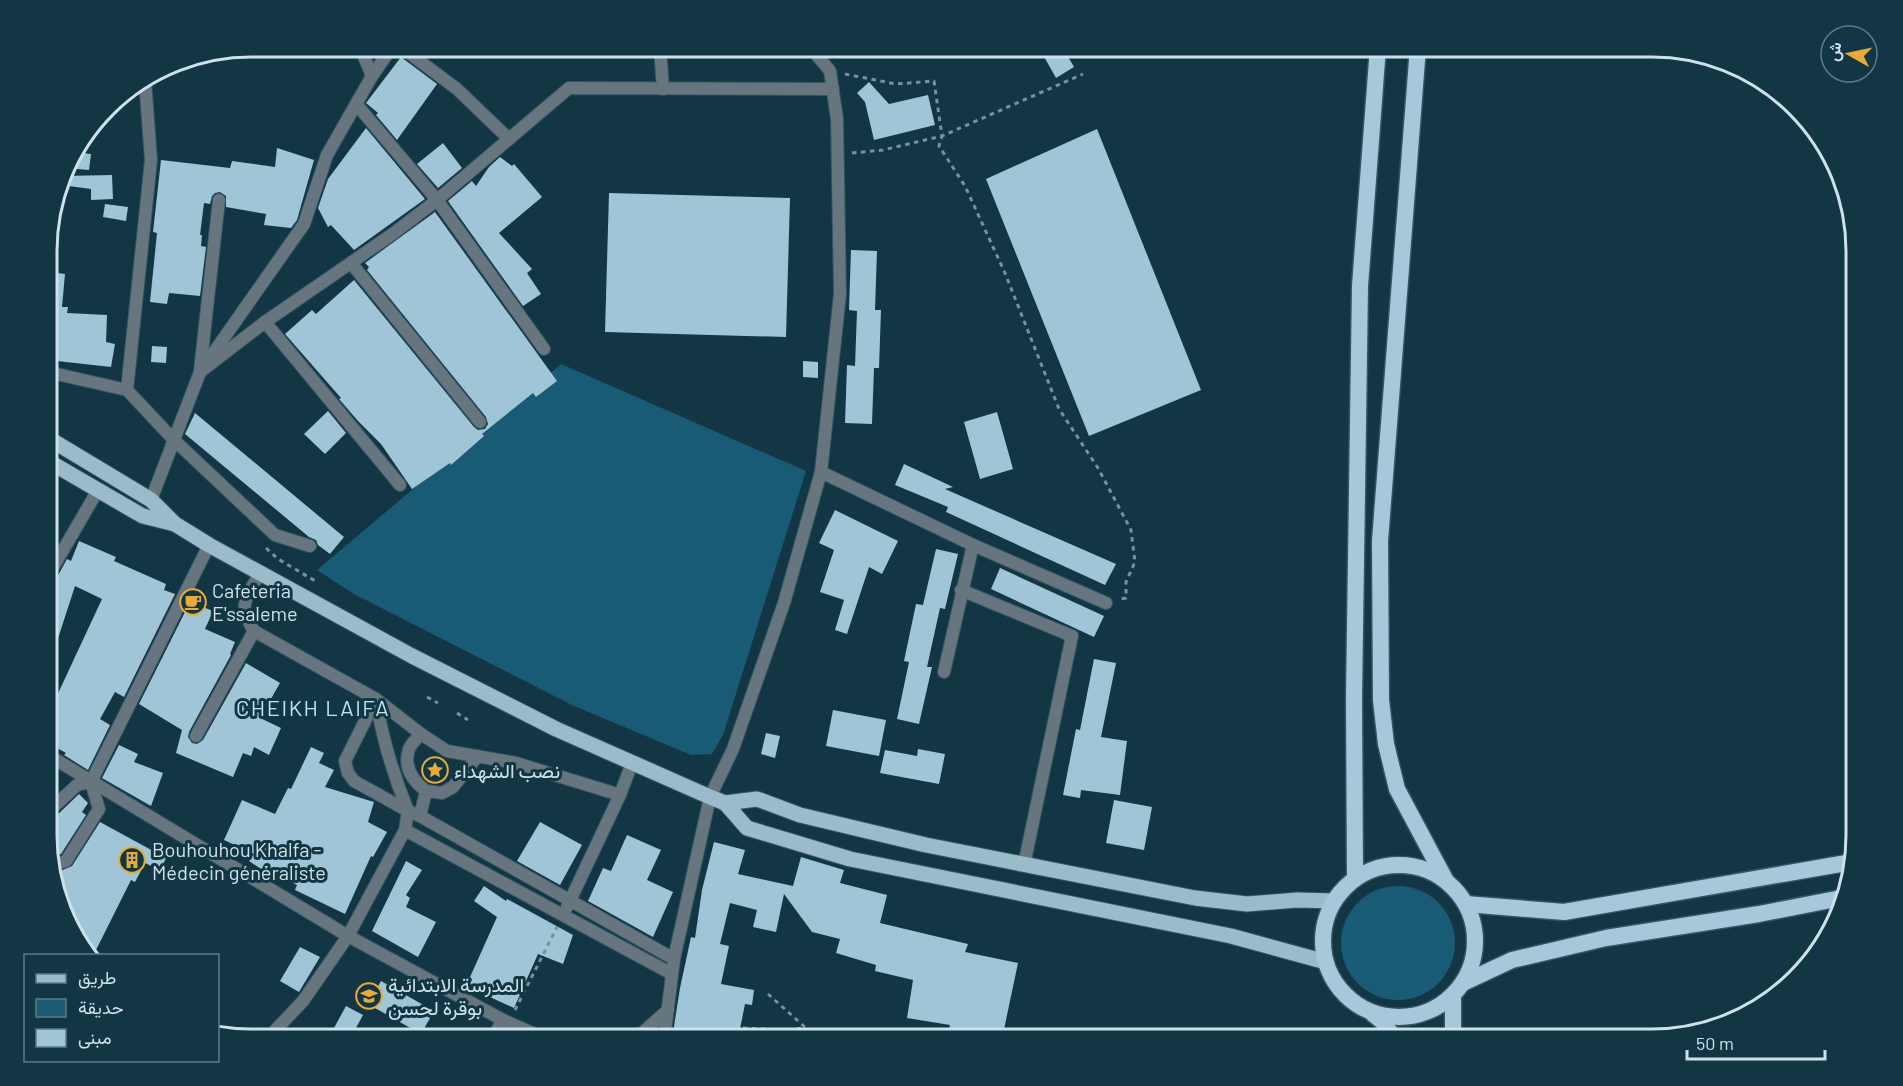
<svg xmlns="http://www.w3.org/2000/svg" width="1903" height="1086" viewBox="0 0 1903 1086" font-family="Barlow,Vazirmatn,sans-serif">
<rect width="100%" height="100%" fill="#123644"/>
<g fill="#195b75">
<path d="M561 364 806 471 723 735 712 754 691 755 572 705 354 594 317 570Z"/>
<circle cx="1398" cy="943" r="57"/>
</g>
<g fill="#9fc5d7">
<path d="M1038 46H1062L1074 67 1056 78Z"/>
<path d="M401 57 437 84 397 140 376 115 378 113 366 103Z"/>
<path d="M869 82 889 104 928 95 935 125 874 140 865 102 857 93Z"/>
<path d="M366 128 425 199 354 250 331 225 328 227 318 208 328 179Z"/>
<path d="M1097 129 1201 390 1089 436 986 179Z"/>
<path d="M443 143 462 168 438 188 417 164Z"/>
<path d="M277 148 314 160 297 220 291 228 264 225 266 214 226 207V196L220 192 215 193 212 196 210 204 204 203 200 235H202L201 246 206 247 200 296 169 293 167 304 150 302 157 233 153 232 161 160 230 168 232 161 275 167Z"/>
<path d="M74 152 91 154 89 170 66 168 68 160Z"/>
<path d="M500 157 512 166 514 164 542 197 499 233 532 269 527 273 541 294 523 306 448 201 472 181 476 186 489 167Z"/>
<path d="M112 175 113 199 91 200V189L61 185 63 176Z"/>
<path d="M609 193 790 198 786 337 605 332Z"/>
<path d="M105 204 128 207 126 221 103 217Z"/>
<path d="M435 212 557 381 536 397 533 393 482 434 484 436 451 465 450 463 412 489 381 444 358 421 339 399 341 398 285 334 312 310 316 314 354 280 474 427 478 430 485 429 488 424 486 417 367 270 369 267 365 263Z"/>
<path d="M851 250 877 251 875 310H881L879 368H874L872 424 845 423 847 365 855 366 857 311 849 310Z"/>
<path d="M50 272 65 274 62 307H68L67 313 107 315 106 342 115 344 111 367 48 360Z"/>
<path d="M152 346 167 347 166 363 151 362Z"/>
<path d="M803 361 818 362V378L803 377Z"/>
<path d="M328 411 346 433 325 454 304 434Z"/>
<path d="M997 412 1013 469 980 479 964 422Z"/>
<path d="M195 413 344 537 330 554 318 545 316 540 309 537 185 434Z"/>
<path d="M904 464 953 487 945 489 1116 564 1105 585 946 512 948 507 895 485Z"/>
<path d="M835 510 898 541 882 574 869 567 847 634 835 630 844 600 820 592 834 550 819 543Z"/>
<path d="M79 541 116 557 114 561 166 584 164 590 175 594 124 697 115 692 100 719 110 725 88 770 64 755 66 753 48 743V699L54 702 102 599 75 586 51 660 48 659V584L55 581 67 559 71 561Z"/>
<path d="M936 549 958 554 945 609 940 608 927 667H932L919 724 897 719 909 662 904 661 916 604 923 605Z"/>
<path d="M1000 568 1104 616 1094 637 991 589Z"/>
<path d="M190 602 213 611 205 629 235 642 230 654 231 655 189 732 188 737 192 743 197 744 203 740 246 663 280 683 260 718 281 728 269 755 254 747 251 756 243 753 233 777 176 753 182 730 139 704Z"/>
<path d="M1094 659 1116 663 1101 737 1127 741 1120 795 1081 790 1080 798 1063 795 1076 729 1080 730Z"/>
<path d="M833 710 886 720 879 756 826 746Z"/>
<path d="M766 733 780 736 775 758 761 754Z"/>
<path d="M119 745 138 754 134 762 163 773 151 806 102 778Z"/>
<path d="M311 747 324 753 319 763 334 770 325 787 374 802 368 822 387 832 373 857 371 856 345 914 295 890 297 885 269 870 267 873 249 861 254 854 224 840 242 800 275 814 288 788 291 789Z"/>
<path d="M918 749 945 754 939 784 880 773 885 750 917 756Z"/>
<path d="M79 794 88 803 82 812 86 815 61 854 48 858V820L54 818Z"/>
<path d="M1114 800 1152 807 1144 850 1106 843Z"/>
<path d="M100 822 166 858 160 870 145 863 135 882 131 880 93 956H88L81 949 75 932 79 923 70 918 53 874 72 866Z"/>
<path d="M540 822 582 845 560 885 517 861Z"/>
<path d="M627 835 661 850 647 880 673 892 653 937 588 901 603 868 611 871Z"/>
<path d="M714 842 745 850 738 874 793 886 801 857 844 870 840 883 887 895 880 923 968 944 965 952 1018 963 1002 1039H947L950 1025 907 1018 913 980 875 971 876 965 836 953 840 939 812 932 784 894 776 932 753 927 757 910 730 903 720 944 729 946 721 984 754 990 752 1005 745 1004 738 1039H672L680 988 691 937 695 938 702 890Z"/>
<path d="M406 861 422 870 406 895 410 898 406 907 436 922 418 957 372 931Z"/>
<path d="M484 886 506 901 507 899 573 935 563 964 538 954 514 1008 466 986 497 917 474 901Z"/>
<path d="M300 947 320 957 299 992 280 981Z"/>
<path d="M381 981 434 1011 421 1034 368 1004Z"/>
<path d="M346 1006 363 1015 350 1039H328Z"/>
</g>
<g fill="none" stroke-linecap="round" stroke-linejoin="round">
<g stroke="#345562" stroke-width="14">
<g id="minor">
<path d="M360 47 372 76"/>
<path d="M401 47 457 89 509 139"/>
<path d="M660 47 663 89"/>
<path d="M357 105 437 200 544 349"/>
<path d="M351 263 480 422"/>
<path d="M265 322 400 485"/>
<path d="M200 371 219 200"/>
<path d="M48 372 127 390 173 439 275 535 310 546"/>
<path d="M200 372 265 322 394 233 437 200 569 88 833 89"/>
<path d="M127 390 151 160 145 80"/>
<path d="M821 472 973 545 944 672"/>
<path d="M151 500 200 372 304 224 327 155 372 76 392 47"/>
<path d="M973 545 1106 603"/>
<path d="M260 573C246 598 237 605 254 631L376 699 421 734 447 751 516 763 620 795 632 763"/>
<path d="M48 576 98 490"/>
<path d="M961 590 1072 636 1024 865"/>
<path d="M376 699 345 761 348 773 354 781 408 811"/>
<path d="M376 699C382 738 393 774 408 811"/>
<path d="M196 736 254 631"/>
<path d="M48 755 348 936 503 1020 546 1039"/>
<path d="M426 791 442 793 453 787 477 757"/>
<path d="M48 812 77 785 91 782"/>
<path d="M420 816 674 959"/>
<path d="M405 830 672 974"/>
<path d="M50 866 66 861 99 809 91 782 209 545"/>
<path d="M567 907 620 795"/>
<path d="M267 1039 303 1001 348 936 405 830 408 811 420 816 426 791C413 781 403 767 409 749 411 744 417 738 421 734"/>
<path d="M492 1039 503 1020"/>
<path d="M613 1039 642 1033 668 1010"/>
<path d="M664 1039 674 959 710 797 733 749 784 603 821 472 840 294 837 119 830 71 810 47"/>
</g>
</g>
<g stroke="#345562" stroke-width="17">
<g id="primary">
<path d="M48 438 151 500 175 524 209 545 412 656 556 729 710 797 725 803 757 799 800 815 926 845 1195 898 1247 904 1297 900 1334 901"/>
<path d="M48 461 134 511 143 516 175 524"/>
<path d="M725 803 747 828 850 859 1231 936 1326 962"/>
</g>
</g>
<g stroke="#345562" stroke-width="19">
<g id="trunk">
<path d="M1418 47 1380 541 1381 700 1386 744 1397 789 1445 879"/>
<circle cx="1399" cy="941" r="76"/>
<path d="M1355 878 1354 698 1360 286 1378 47"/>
<path d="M1466 904 1564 912 1852 862"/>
<path d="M1463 983 1512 960 1606 938 1759 914 1841 898"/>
<path d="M1373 1014 1383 1022 1395 1039"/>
<path d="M1453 1039V995"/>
</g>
</g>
<g stroke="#77929d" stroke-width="3" stroke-dasharray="4.5 4.5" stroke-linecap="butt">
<path d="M845 74 896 84 934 81 942 136 939 146 965 186 1005 273 1059 409 1098 468 1131 530 1135 562 1126 582V598L1120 599"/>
<path d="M852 153 883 150 942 136 1083 74"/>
<path d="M266 548 278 559 317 582"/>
<path d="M427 697 438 703"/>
<path d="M457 713 468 720"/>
<path d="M768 994 806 1028 823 1039"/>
<path d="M515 1010 557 927"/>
<path d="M743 1028 787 1030 804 1028"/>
</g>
<use href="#minor" stroke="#67767e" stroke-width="12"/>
<use href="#primary" stroke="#9bbbca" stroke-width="15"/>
<use href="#trunk" stroke="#a6c8da" stroke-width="16"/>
</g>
<defs>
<g id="cafe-ring" transform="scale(1.35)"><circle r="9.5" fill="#123644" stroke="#e9ab38" stroke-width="1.5"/><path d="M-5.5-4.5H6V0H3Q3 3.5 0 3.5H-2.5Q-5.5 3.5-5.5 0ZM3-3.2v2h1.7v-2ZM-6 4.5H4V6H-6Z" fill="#e9ab38"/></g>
<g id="sight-ring" transform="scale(1.35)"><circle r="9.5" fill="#123644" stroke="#e9ab38" stroke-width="1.5"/><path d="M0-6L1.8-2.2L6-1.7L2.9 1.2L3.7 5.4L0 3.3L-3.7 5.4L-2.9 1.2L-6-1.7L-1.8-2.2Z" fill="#e9ab38"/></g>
<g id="building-ring" transform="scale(1.35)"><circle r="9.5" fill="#123644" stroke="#e9ab38" stroke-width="1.5"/><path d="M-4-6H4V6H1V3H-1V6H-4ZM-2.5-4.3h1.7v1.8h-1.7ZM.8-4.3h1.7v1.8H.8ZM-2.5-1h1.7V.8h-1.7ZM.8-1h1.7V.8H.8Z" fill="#e9ab38"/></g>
<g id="school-ring" transform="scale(1.35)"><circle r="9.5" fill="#123644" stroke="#e9ab38" stroke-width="1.5"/><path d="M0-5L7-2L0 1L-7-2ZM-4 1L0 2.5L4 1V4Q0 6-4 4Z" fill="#e9ab38"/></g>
</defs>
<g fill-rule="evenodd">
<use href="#cafe-ring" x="193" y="602"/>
<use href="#sight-ring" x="435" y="770"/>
<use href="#building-ring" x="132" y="860"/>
<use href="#school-ring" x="369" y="996"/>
</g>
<g text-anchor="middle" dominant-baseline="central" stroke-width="6" stroke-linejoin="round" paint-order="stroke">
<g font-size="20" fill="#cee1ea" stroke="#123644" text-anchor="start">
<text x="212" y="590">Cafeteria<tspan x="212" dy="23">E'ssaleme</tspan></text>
<text x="454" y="770">نصب الشهداء</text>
<text x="152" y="849">Bouhouhou Khalfa -<tspan x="152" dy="23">Médecin généraliste</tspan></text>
<text x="388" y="984">المدرسة الابتدائية<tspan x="388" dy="23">بوقرة لحسن</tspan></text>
</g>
<g font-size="22" letter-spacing="1.5" fill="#bce2f5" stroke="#123644">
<text x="313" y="707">CHEIKH LAIFA</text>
</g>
</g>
<path d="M0 0H1903V1086H0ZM251 57H1652A194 194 0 0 1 1846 251V835A194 194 0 0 1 1652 1029H251A194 194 0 0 1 57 835V251A194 194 0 0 1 251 57Z" fill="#123644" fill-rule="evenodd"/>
<path fill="none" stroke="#cee1ea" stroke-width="3" d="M251 57H1652A194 194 0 0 1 1846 251V835A194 194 0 0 1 1652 1029H251A194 194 0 0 1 57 835V251A194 194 0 0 1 251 57Z"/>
<rect x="24" y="954" width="195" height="108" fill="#123644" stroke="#5d7a86" stroke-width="1.5"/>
<rect x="36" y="974" width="30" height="9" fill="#9bbbca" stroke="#5d7a86" stroke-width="1.5"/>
<text x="78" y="984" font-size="18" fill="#cee1ea">طريق</text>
<rect x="36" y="999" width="30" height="18" fill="#195b75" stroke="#5d7a86" stroke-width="1.5"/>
<text x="78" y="1014" font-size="18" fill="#cee1ea">حديقة</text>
<rect x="36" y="1029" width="30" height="18" fill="#9fc5d7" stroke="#5d7a86" stroke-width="1.5"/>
<text x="78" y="1044" font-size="18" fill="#cee1ea">مبنى</text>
<g transform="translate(1849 54) rotate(279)"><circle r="28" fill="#123644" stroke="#5d7a86" stroke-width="1.5"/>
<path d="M0-4.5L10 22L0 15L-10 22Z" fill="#e9ab38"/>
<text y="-9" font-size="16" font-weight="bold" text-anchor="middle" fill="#cee1ea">ش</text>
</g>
<path d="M1687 1050v9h138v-9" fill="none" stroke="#cee1ea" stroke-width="3"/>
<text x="1696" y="1050" font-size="18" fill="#cee1ea" stroke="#123644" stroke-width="4.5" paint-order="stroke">50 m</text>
</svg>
